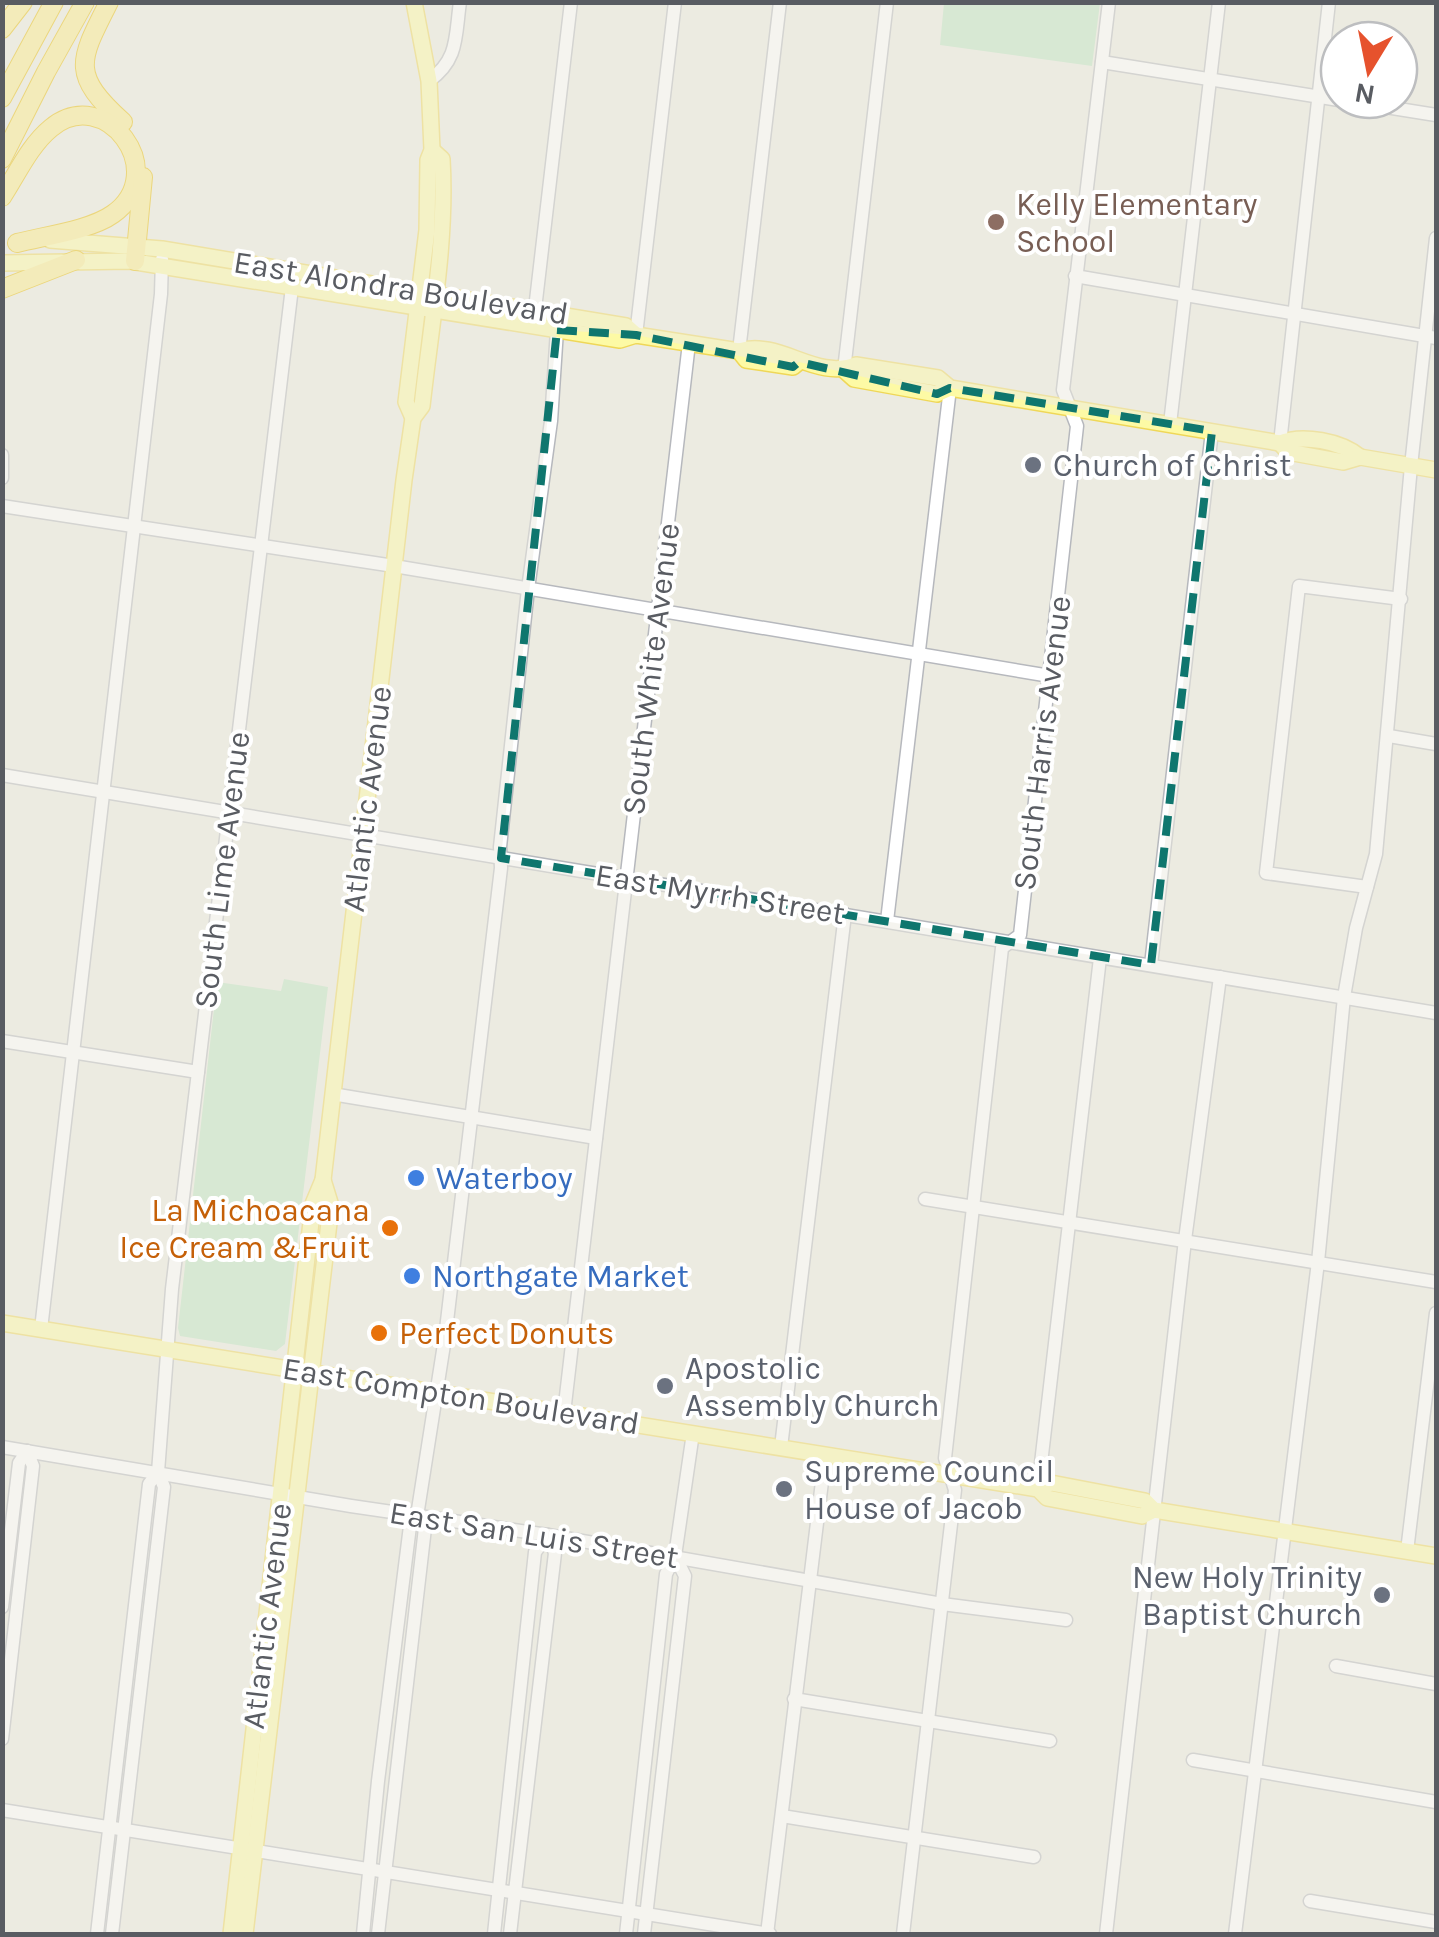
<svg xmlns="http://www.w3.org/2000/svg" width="1439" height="1937" viewBox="0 0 1439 1937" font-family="Karla,sans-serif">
<rect width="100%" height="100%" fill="#ecebe1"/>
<g fill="#bde4c2">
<path d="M944 3H1100L1092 66 940 45Z"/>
<path d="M284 979 328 987 285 1344 276 1351 180 1336 178 1328 217 982 281 991Z"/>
</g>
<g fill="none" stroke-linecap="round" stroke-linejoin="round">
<g stroke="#b6b8bd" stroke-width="15">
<g id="minor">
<path d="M1102 62 1339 100"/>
<path d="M429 81C459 59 455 37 460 2"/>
<path d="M1342 100 1436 115"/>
<path d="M1075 276 1436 338"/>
<path d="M535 309 571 2"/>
<path d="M636 335 675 2"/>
<path d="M739 351 780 2"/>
<path d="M844 370 887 2"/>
<path d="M1170 424 1219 2"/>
<path d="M1280 443 1329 2"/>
<path d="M2 455V478"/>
<path d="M2 506 394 566 1050 676"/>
<path d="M1389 736 1436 744"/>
<path d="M2 775 1436 1013"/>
<path d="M1367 887 1266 873 1299 586 1401 599"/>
<path d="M887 921 950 388"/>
<path d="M1151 965 1212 431"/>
<path d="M2 1041 198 1072"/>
<path d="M332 1094 596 1138"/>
<path d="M925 1199 1436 1282"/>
<path d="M41 1329 161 294 162 259"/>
<path d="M564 1413 689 343"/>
<path d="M2 1447 351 1506 548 1535 942 1604 1066 1620"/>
<path d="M781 1447 845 914"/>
<path d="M1038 1489 1100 958"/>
<path d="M1407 1551 1436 1313"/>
<path d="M2 1607 19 1463 27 1451"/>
<path d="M1336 1666 1436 1684"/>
<path d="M794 1699 1050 1741"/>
<path d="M2 1739 33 1466 27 1451"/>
<path d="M1193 1760 1436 1802"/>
<path d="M2 1810 770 1934"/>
<path d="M782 1816 1034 1857"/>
<path d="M1310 1901 1436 1922"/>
<path d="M97 1934 149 1484 158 1472"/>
<path d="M112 1934 164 1487 158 1472 172 1289 293 279"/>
<path d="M363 1934 378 1781 410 1526 417 1516 445 1338 501 868 500 847 528 589 551 421 557 330"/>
<path d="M378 1934 425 1528 417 1516"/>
<path d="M494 1934 535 1552 548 1535"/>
<path d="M510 1934 555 1553 548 1535"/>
<path d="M626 1934 666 1574 675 1556 693 1433"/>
<path d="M644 1934 685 1576 675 1556"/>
<path d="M767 1934 825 1457"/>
<path d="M903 1934 955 1490 945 1458 1002 948 1020 935 1077 426 1063 390 1109 2"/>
<path d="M1106 1934 1185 1240 1220 977"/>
<path d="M1235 1934 1318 1262 1344 997 1356 928 1376 854 1411 466 1436 238"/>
</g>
</g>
<g stroke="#efd758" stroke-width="18">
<g id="major">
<path d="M50 240 162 249 626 326 636 335"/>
<path d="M2 263 130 261 620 340 636 335 739 351C781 339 815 381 856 365L938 378 950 388 1280 443C1303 434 1341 441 1360 457"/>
<path d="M739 351 746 360 793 367 799 362"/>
<path d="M844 370 854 379 937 394 950 388"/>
<path d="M413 418 406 402 427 230 428 160 432 150 429 81 414 2"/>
<path d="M1280 443 1288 452 1343 462 1360 457 1436 470"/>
<path d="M2 1323 1038 1489 1047 1498 1142 1516 1154 1510"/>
<path d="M1038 1489 1051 1483 1145 1501 1154 1510 1436 1556"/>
<path d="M231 1934 313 1204 323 1180 404 480 413 418 422 406C431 324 447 241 442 159L432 150"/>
<path d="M245 1934 331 1206 323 1180"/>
</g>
</g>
<g stroke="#e9bd04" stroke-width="20">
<g id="highway">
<path d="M109 2C79 61 70 74 123 122"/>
<path d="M2 29 23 2"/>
<path d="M2 98 54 2"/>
<path d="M2 159 46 72 85 2"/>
<path d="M2 197C17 174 30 145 51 128 105 83 172 172 113 214 91 230 44 236 17 243"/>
<path d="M135 261 143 177"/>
<path d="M2 289 76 260"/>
</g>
</g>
<use href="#minor" stroke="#fff" stroke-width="12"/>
<use href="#major" stroke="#fdfaa5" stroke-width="15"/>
<use href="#highway" stroke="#fbec89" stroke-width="18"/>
</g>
<path d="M0 0H1439V1937H0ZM557 330 636 335 793 367 799 362 937 394 950 388 1212 431 1151 965 501 858Z" fill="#ecebe1" fill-opacity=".55" fill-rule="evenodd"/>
<path fill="none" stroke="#0f766e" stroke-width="8" stroke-dasharray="20 12" stroke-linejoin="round" d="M557 330 636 335 793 367 799 362 937 394 950 388 1212 431 1151 965 501 858Z"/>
<circle fill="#8d6e63" stroke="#fff" stroke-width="4" cx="996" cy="222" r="10"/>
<g fill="#6b7280" stroke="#fff" stroke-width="4">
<circle cx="1033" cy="465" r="10"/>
<circle cx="665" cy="1386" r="10"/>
<circle cx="784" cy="1489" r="10"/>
<circle cx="1382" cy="1595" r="10"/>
</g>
<g fill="#3f7fe0" stroke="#fff" stroke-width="4">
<circle cx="416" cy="1178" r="10"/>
<circle cx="412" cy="1276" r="10"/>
</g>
<g fill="#e8710a" stroke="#fff" stroke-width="4">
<circle cx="390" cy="1228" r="10"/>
<circle cx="379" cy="1333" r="10"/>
</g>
<g text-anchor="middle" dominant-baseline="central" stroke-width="8" stroke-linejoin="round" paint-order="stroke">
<g font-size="32" fill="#785e54" stroke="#fff" text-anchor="start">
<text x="1016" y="204">Kelly Elementary<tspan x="1016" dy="37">School</tspan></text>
</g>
<g font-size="32" fill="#595c62" stroke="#fff">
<text transform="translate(401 288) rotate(9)">East Alondra Boulevard</text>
<text transform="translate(651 669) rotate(-83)">South White Avenue</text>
<text transform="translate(1042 743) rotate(-83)">South Harris Avenue</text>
<text transform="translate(367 799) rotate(-83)">Atlantic Avenue</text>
<text transform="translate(222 870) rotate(-83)">South Lime Avenue</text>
<text transform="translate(720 894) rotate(9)">East Myrrh Street</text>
<text transform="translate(461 1396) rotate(9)">East Compton Boulevard</text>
<text transform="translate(534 1535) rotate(9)">East San Luis Street</text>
<text transform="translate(267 1616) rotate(-83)">Atlantic Avenue</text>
</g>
<g font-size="32" fill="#5b616d" stroke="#fff" text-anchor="start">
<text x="1053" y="465">Church of Christ</text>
<text x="685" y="1368">Apostolic<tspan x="685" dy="37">Assembly Church</tspan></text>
<text x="804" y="1471">Supreme Council<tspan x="804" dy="37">House of Jacob</tspan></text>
<text x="1362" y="1577" text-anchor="end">New Holy Trinity<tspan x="1362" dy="37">Baptist Church</tspan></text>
</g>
<g font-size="32" fill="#366cbe" stroke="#fff" text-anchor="start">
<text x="436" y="1178">Waterboy</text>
<text x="432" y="1276">Northgate Market</text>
</g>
<g font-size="32" fill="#c56008" stroke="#fff" text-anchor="end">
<text x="370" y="1210">La Michoacana<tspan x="370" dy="37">Ice Cream &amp;Fruit</tspan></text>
<text x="399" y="1333" text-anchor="start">Perfect Donuts</text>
</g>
</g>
<rect width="1439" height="1937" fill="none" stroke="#595c62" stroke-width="10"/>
<g transform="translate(1369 70) rotate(190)"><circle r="48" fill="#ffffff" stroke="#bdbec0" stroke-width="2.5"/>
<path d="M0-8L18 38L0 25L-18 38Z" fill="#e6522d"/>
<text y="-15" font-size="28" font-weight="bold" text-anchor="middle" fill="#595c62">N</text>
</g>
</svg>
